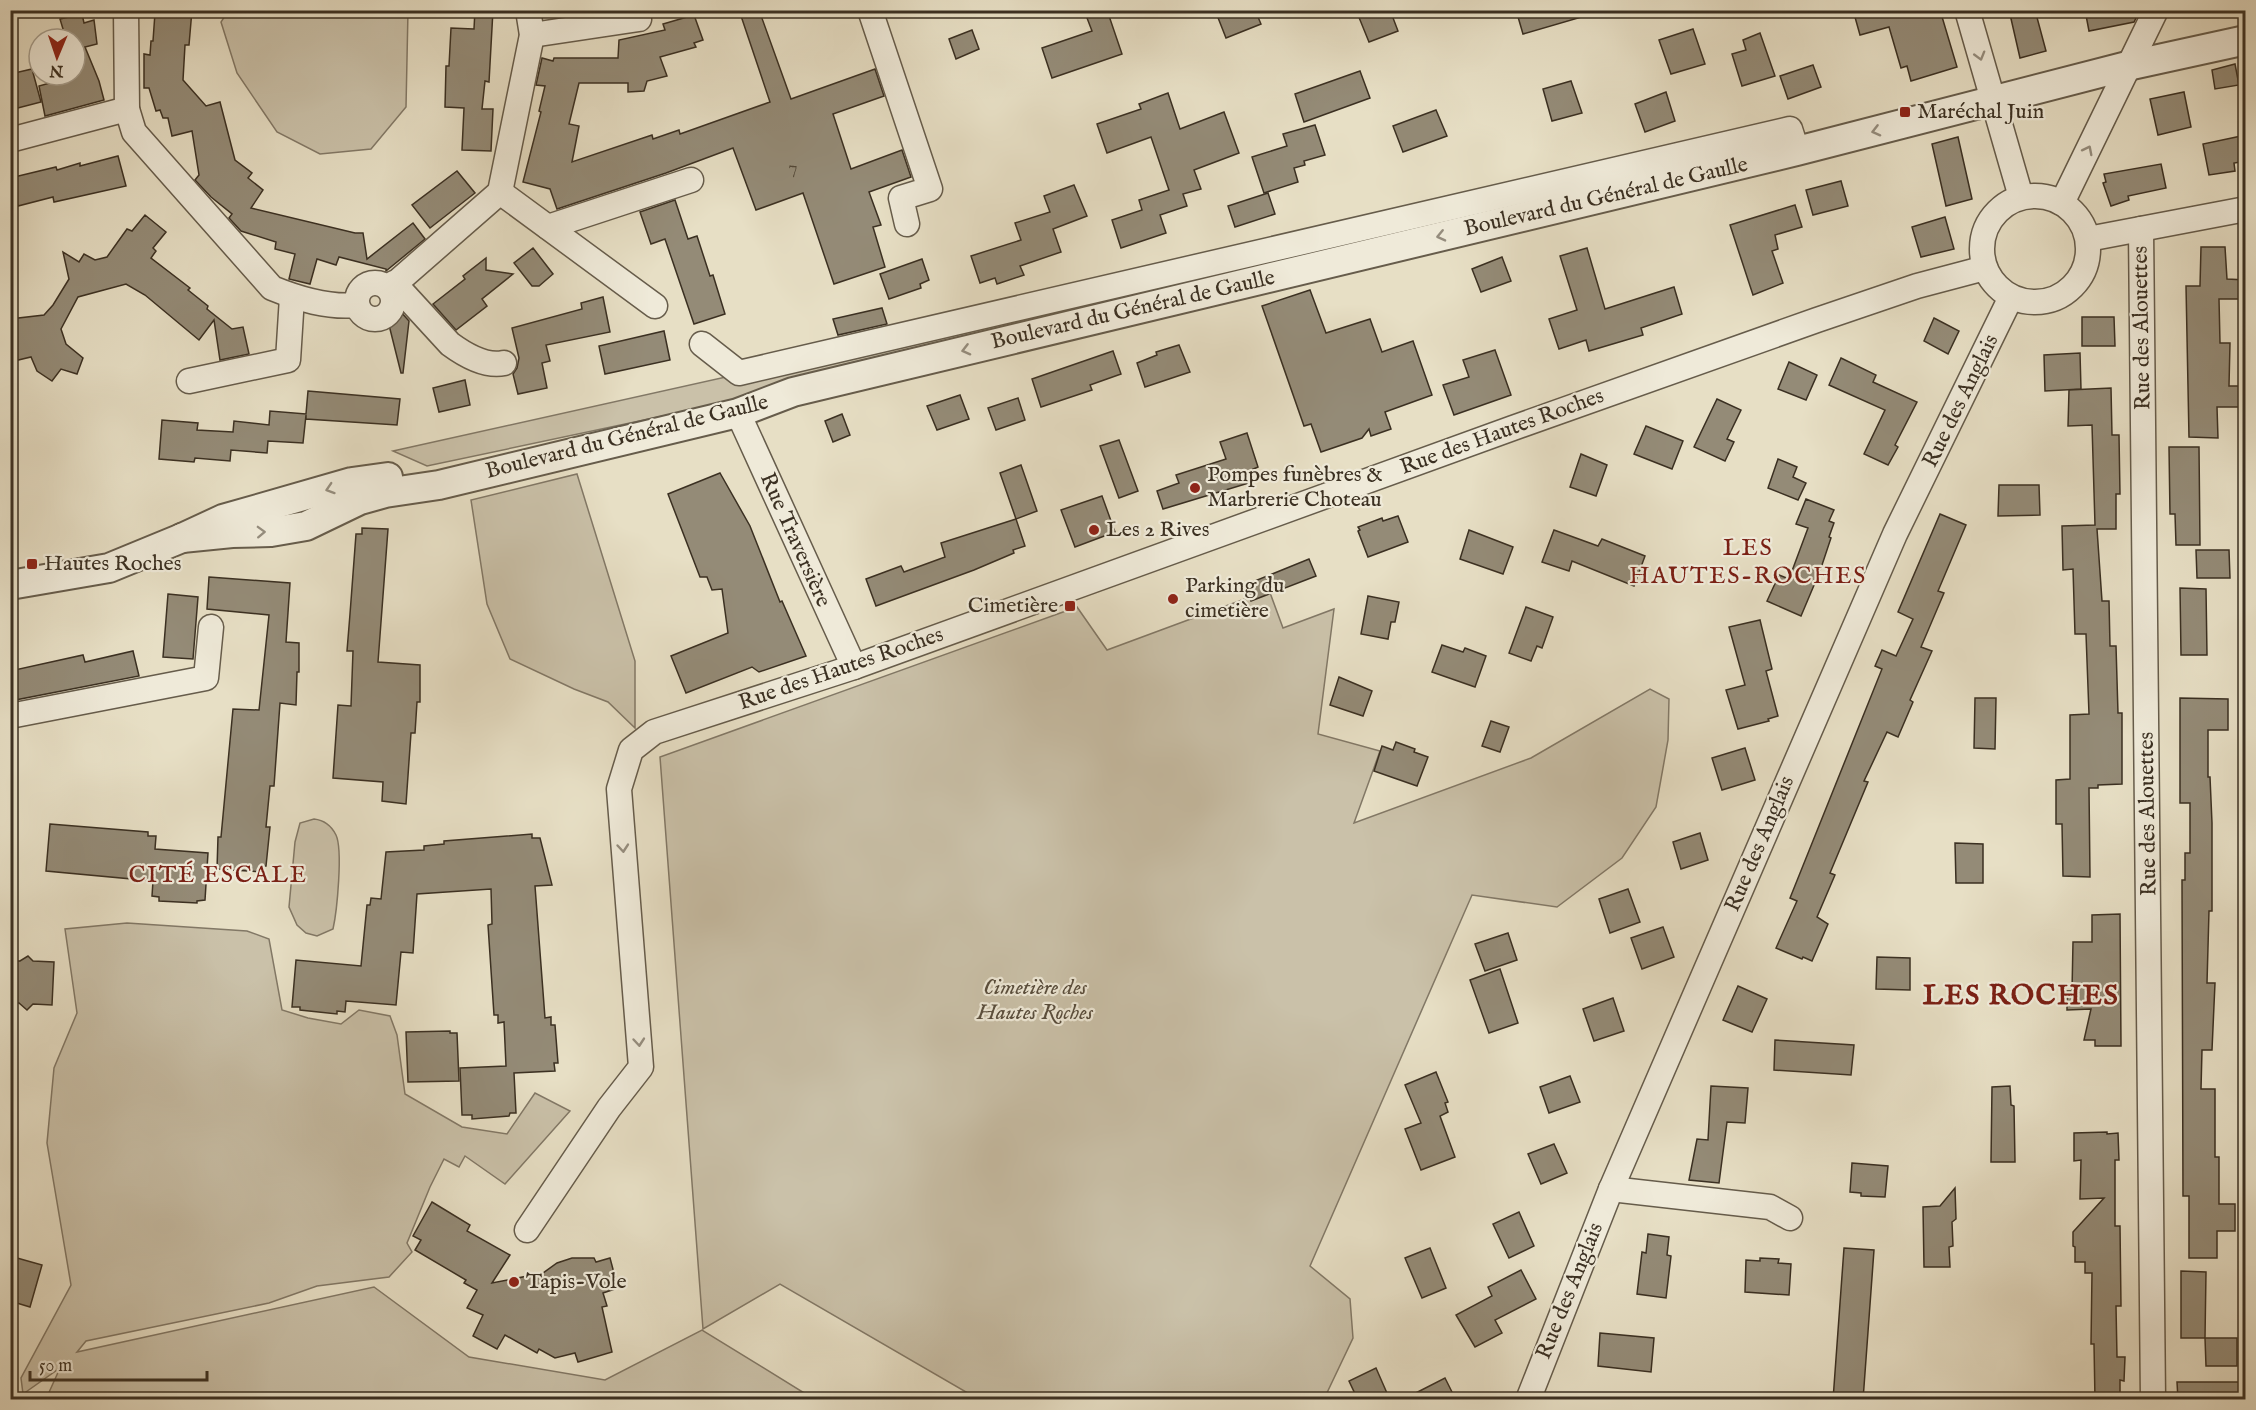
<svg xmlns="http://www.w3.org/2000/svg" width="2256" height="1410" viewBox="0 0 2256 1410" font-family="'IM FELL English',serif">
<rect width="100%" height="100%" fill="#e7dfc5"/>
<filter id="stains"><feTurbulence type="fractalNoise" baseFrequency=".00333" numOctaves="4"/><feColorMatrix values="0 0 0 0 .2 0 0 0 0 .09 0 0 0 0 .02 0 0 0 .5 -.17"/></filter>
<radialGradient id="worn" r=".72"><stop offset=".6" stop-color="#630" stop-opacity="0"/><stop offset="1" stop-color="#630" stop-opacity=".3"/></radialGradient>
<g fill="#cac1a9" stroke="#827866" stroke-width="1.5">
<path d="M228 11H408L406 107 371 149 320 154 277 132 237 73 221 22Z"/>
<path d="M1212 269 1215 278 715 405 427 466 393 451Z"/>
<path d="M577 474 635 661V728L608 702 574 689 510 659 487 604 471 500Z"/>
<path d="M1269 590 1283 628 1334 609 1318 734 1380 751 1354 823 1531 758 1650 689 1669 699 1668 740 1656 807 1622 858 1557 907 1472 895 1310 1266 1350 1299 1353 1338 1324 1399H978L780 1284 703 1329 660 757 1077 607 1107 650Z"/>
<path d="M314 819C323 820 331 825 336 835 343 850 337 911 333 929L317 936 306 933 297 925 289 907 295 842 300 823Z"/>
<path d="M127 923 247 931 269 939 282 1010 308 1018 341 1024 359 1010 390 1016 397 1035 405 1094 462 1127 507 1134 535 1093 570 1111 505 1184 465 1156 459 1167 444 1159 430 1187 407 1243 412 1252 389 1277 317 1286 269 1303 86 1341 77 1352 374 1287 469 1357 605 1380 702 1330 814 1399H46L60 1368 23 1394 21 1378 71 1285 47 1143 54 1068 77 1013 65 929Z"/>
</g>
<g fill="#948b77" stroke="#3b3022" stroke-width="1.5">
<path d="M170 10H192L189 45H185L183 80 206 106 220 102 235 160 252 173 248 178 263 190 251 208 355 233H363L367 259 413 223 425 239 386 271V269L339 257 336 265 317 259 310 284 289 279 295 254 275 249 276 242 241 231 229 218 232 214 211 197 195 180 199 175 192 131 172 136 168 118H163L160 110 156 111 149 88H144V54L150 55 151 41H153L155 13H166Z"/>
<path d="M475 10H493L489 82 485 81 482 109H493L491 151 462 150 464 108 445 107 446 66H449L451 28 474 29Z"/>
<path d="M739 10H759L791 99 875 69 884 96 833 114 851 169 902 150 911 177 869 192 881 225 873 227 885 267 834 284 803 193 756 210 733 148 666 173 557 209 550 189 523 182 541 112 539 111 545 86 536 85 542 58 553 61 554 58H618L619 40 665 30 663 24 694 15 703 40 694 43 696 47 660 57 667 76 647 81 644 91 628 92V83H579L569 124 579 126 572 162 652 135 653 139 679 130 680 134 770 102Z"/>
<path d="M1084 10H1107L1122 54 1052 78 1042 48 1092 31Z"/>
<path d="M1215 10H1255L1261 24 1226 38Z"/>
<path d="M1371 10H1390L1398 31 1369 42 1358 15Z"/>
<path d="M1516 10H1584L1585 16 1523 34Z"/>
<path d="M1853 10H1940L1957 67 1911 81 1907 66 1901 68 1889 27 1860 35Z"/>
<path d="M2009 10H2035L2046 51 2020 58Z"/>
<path d="M2085 10H2140L2134 22 2089 31Z"/>
<path d="M82 14 84 23 94 20 97 44 85 47 99 81 104 100 45 116 39 86 75 76V39H66L60 19Z"/>
<path d="M1693 29 1705 64 1671 74 1659 40Z"/>
<path d="M972 30 979 49 956 59 949 39Z"/>
<path d="M1760 33 1775 76 1742 86 1732 54 1746 50 1743 40Z"/>
<path d="M2235 64 2239 85 2215 89 2212 70Z"/>
<path d="M1813 65 1821 87 1788 99 1780 76Z"/>
<path d="M32 69 41 102 10 110V74Z"/>
<path d="M1360 71 1370 98 1304 122 1295 94Z"/>
<path d="M1571 81 1582 113 1552 121 1543 89Z"/>
<path d="M1666 92 1675 121 1645 132 1635 104Z"/>
<path d="M2184 92 2191 127 2158 135 2150 99Z"/>
<path d="M1168 93 1180 129 1224 112 1239 153 1194 170 1201 189 1183 194 1187 206 1160 215 1166 233 1121 248 1112 220 1142 210 1139 200 1169 190 1151 137 1107 153 1097 124 1141 109 1139 104Z"/>
<path d="M1436 110 1447 136 1403 152 1393 126Z"/>
<path d="M1315 125 1325 155 1304 161 1305 165 1294 168 1298 182 1264 193 1252 157 1287 146 1283 134Z"/>
<path d="M2246 135V161L2234 163 2235 171 2209 175 2203 144Z"/>
<path d="M1958 137 1972 199 1946 206 1932 144Z"/>
<path d="M118 156 126 186 54 202 53 197 18 206 10 178 56 167 57 170 80 163V166Z"/>
<path d="M2161 164 2166 188 2128 196 2129 200 2111 206 2103 183 2106 182 2104 174Z"/>
<path d="M457 171 475 193 430 228 412 205Z"/>
<path d="M1841 181 1848 206 1813 215 1806 190Z"/>
<path d="M1074 185 1087 216 1053 229 1061 252 1020 266 1024 275 997 284 995 278 980 283 971 256 1021 240 1015 223 1050 212 1044 196Z"/>
<path d="M1268 193 1275 214 1235 227 1228 206Z"/>
<path d="M675 200 688 239 697 236 710 276 713 275 725 314 694 324 665 239 651 244 640 212Z"/>
<path d="M1795 205 1802 227 1775 235 1778 249 1772 251 1783 283 1753 295 1730 225Z"/>
<path d="M145 215 166 232 153 248 156 251 151 258 190 288 188 290 208 306 207 309 232 329 243 327 249 354 220 360 214 320 199 340 145 295 126 284 78 297 61 329 66 344 83 358 77 374 61 369 52 381 37 371 31 357 10 362V319L44 315 53 305 69 279 63 252 79 262 84 254 95 260 107 257 127 229 132 231Z"/>
<path d="M1945 217 1954 249 1921 257 1912 227Z"/>
<path d="M2201 247H2225L2227 279 2246 280V299H2219L2220 343H2230L2229 386H2246V407H2217L2218 438 2189 437 2186 286H2200Z"/>
<path d="M533 248 553 274 539 286H532L514 263Z"/>
<path d="M1587 248 1605 309 1674 287 1682 314 1641 328 1643 335 1589 351 1586 340 1559 349 1549 319 1577 310 1560 256Z"/>
<path d="M1502 257 1511 281 1481 292 1472 269Z"/>
<path d="M486 258V270L513 274 482 299 487 306 456 330 433 304 465 279 463 276Z"/>
<path d="M922 259 929 280 920 284 921 288 889 299 880 274Z"/>
<path d="M1310 290 1326 333 1370 319 1382 352 1413 341 1432 395 1385 412 1391 429 1371 436 1369 429 1362 438 1321 452 1311 424 1304 426 1262 306Z"/>
<path d="M603 297 610 332 546 345 550 361 542 363 547 388 518 394 513 374 517 368 519 358 512 328 582 309 581 303Z"/>
<path d="M882 308 887 324 838 335 833 319Z"/>
<path d="M400 311 409 321 403 373H401L388 321Z"/>
<path d="M2082 317H2114L2115 346H2082Z"/>
<path d="M1934 318 1959 331 1948 354 1924 341Z"/>
<path d="M664 331 670 360 605 374 599 346Z"/>
<path d="M1179 345 1190 372 1145 387 1137 363 1157 355 1156 352Z"/>
<path d="M1495 350 1511 395 1454 415 1443 385 1469 377 1463 360Z"/>
<path d="M1113 351 1121 374 1090 385 1092 390 1041 407 1032 379Z"/>
<path d="M2080 353 2081 389 2045 391 2044 355Z"/>
<path d="M1841 358 1876 375 1873 382 1917 402 1895 445 1898 447 1888 465 1864 454 1885 410 1829 385Z"/>
<path d="M1789 362 1817 375 1806 400 1778 389Z"/>
<path d="M465 380 470 405 439 412 433 388Z"/>
<path d="M2111 388 2112 435H2119L2120 494H2116V529H2097L2102 601H2109L2110 646H2116L2118 713H2122V784L2098 785V788H2089L2090 877 2063 876 2062 824H2056V780L2070 779V715L2089 714 2086 634H2075L2073 569 2063 570 2062 526 2095 525 2092 425 2068 426 2069 390Z"/>
<path d="M308 391 400 399 397 425 306 419V415L303 443 268 441 267 453 231 450 230 461 195 458 194 462 159 459 162 420 198 423 197 430 233 432 234 421 269 425 270 411 306 414Z"/>
<path d="M960 395 969 419 937 430 927 406Z"/>
<path d="M1018 398 1025 420 996 430 988 408Z"/>
<path d="M1717 399 1741 410 1727 439 1734 442 1725 461 1694 447Z"/>
<path d="M842 414 850 435 833 442 825 421Z"/>
<path d="M1646 426 1683 441 1672 469 1634 454Z"/>
<path d="M1247 433 1258 467 1249 471 1252 482 1163 509 1157 491 1179 483 1176 475 1226 459 1220 442Z"/>
<path d="M1119 440 1138 491 1119 498 1100 446Z"/>
<path d="M2169 447H2199L2200 545H2176L2175 514H2170Z"/>
<path d="M1581 454 1607 465 1596 496 1570 487Z"/>
<path d="M1778 459 1797 467 1793 477 1806 483 1798 500 1768 488Z"/>
<path d="M1021 465 1037 511 1016 519 1000 473Z"/>
<path d="M720 473 750 526 780 602 782 601 806 656 759 672 752 667 686 693 671 656 728 633 722 589 712 590 707 577H700L668 494Z"/>
<path d="M1999 485H2039L2040 515 1998 516Z"/>
<path d="M1102 496 1115 532 1075 547 1061 510Z"/>
<path d="M1806 499 1834 510 1829 521 1834 523 1829 537 1831 538 1820 571 1801 616 1767 601 1779 575 1789 579 1808 528 1796 524Z"/>
<path d="M1940 514 1966 525 1938 591 1944 593 1921 647 1932 651 1910 700 1913 702 1898 737 1887 732 1864 781 1868 782 1830 873 1835 875 1817 917 1828 924 1812 961 1803 957 1802 959 1776 948 1797 901 1790 898 1882 669 1875 666 1882 650 1896 656 1913 619 1898 612Z"/>
<path d="M1398 516 1408 542 1368 557 1358 531 1360 530 1358 527 1382 518 1383 521Z"/>
<path d="M1016 519 1025 546 1013 550 1014 553 974 570 876 606 866 579 901 566 904 572 945 557 941 543Z"/>
<path d="M362 528 388 529 378 662 420 665V702H417L415 733H411L406 804 382 801 383 782 333 778 338 705 351 706 353 651H347L350 614 356 534H362Z"/>
<path d="M1469 530 1513 547 1503 574 1460 559Z"/>
<path d="M1554 530 1598 546 1602 539 1645 556 1634 586 1572 561 1569 571 1542 562Z"/>
<path d="M2196 550H2229L2230 578H2197Z"/>
<path d="M1309 559 1316 576 1251 601 1245 585Z"/>
<path d="M209 577 290 583 286 642 299 643V672H297L296 705 280 703 274 786H270L266 827H270L266 866H264L263 872 217 869 218 837H221L233 709 259 710 269 615 207 609Z"/>
<path d="M2180 588 2206 589 2207 655H2181Z"/>
<path d="M168 594 198 597 193 659 163 657Z"/>
<path d="M1368 596 1399 602 1395 622H1391L1388 639 1361 634Z"/>
<path d="M1526 607 1553 617 1542 648 1537 646 1531 661 1509 653Z"/>
<path d="M1760 620 1772 669 1766 671 1778 716 1768 719 1769 721 1738 729 1726 690 1745 685 1729 627Z"/>
<path d="M1442 645 1463 652 1465 648 1486 656 1475 687 1432 672Z"/>
<path d="M133 651 139 676 10 701V671L83 655 85 662Z"/>
<path d="M1339 677 1372 691 1363 716 1330 705Z"/>
<path d="M1975 698H1996L1995 749 1974 748Z"/>
<path d="M2180 698 2228 699V730H2208V777H2210L2212 823V911H2209L2207 983H2215L2212 1050H2202L2201 1089H2215V1157H2219V1204H2235V1231H2217V1258H2189V1196H2183L2182 880H2185V853H2190V803H2180Z"/>
<path d="M1491 721 1509 727 1500 752 1482 746Z"/>
<path d="M1396 742 1415 749 1414 752 1428 757 1417 786 1374 771 1382 746 1393 750Z"/>
<path d="M1745 748 1755 780 1722 790 1712 758Z"/>
<path d="M50 824 148 832V836H156L155 849 208 853 205 900 197 901V903L159 901V897L152 896 153 881 46 871Z"/>
<path d="M1700 833 1708 860 1681 869 1673 842Z"/>
<path d="M532 834V838H540L552 885 535 886 545 1018 551 1017V1025H555L558 1063H554L555 1071 514 1073 516 1113H510L509 1116 472 1119V1115H462L460 1068 506 1066 504 1022 498 1023V1015H494L488 925 492 924 491 889 417 894 413 953 401 952 396 1005 346 1001 345 1012 337 1011V1014L300 1010V1007H292L296 960 361 966 367 905H370L371 898 381 899 386 852 424 850V846L444 844V841Z"/>
<path d="M1955 843 1983 844V883H1956Z"/>
<path d="M1628 889 1640 922 1610 933 1599 899Z"/>
<path d="M2120 914 2121 1046H2095V1040H2084L2091 1009 2067 1010V991H2072L2073 942H2092V915Z"/>
<path d="M1663 927 1674 957 1642 969 1631 938Z"/>
<path d="M1508 933 1517 960 1485 971 1475 944Z"/>
<path d="M28 956 33 961 54 962 52 1005 33 1004 27 1010 19 1003H10V961H20Z"/>
<path d="M1877 957 1910 958V990L1876 989Z"/>
<path d="M1500 969 1518 1023 1489 1033 1470 980Z"/>
<path d="M1738 986 1767 999 1752 1032 1723 1020Z"/>
<path d="M1613 998 1624 1031 1594 1041 1583 1009Z"/>
<path d="M450 1031V1033H457L459 1081 408 1082 406 1032Z"/>
<path d="M1775 1040 1854 1045 1851 1075 1774 1070Z"/>
<path d="M1436 1072 1448 1102 1445 1103 1448 1112 1440 1116 1455 1157 1421 1170 1405 1129 1421 1123 1405 1085Z"/>
<path d="M1570 1076 1580 1102 1549 1113 1540 1087Z"/>
<path d="M1711 1086 1748 1088 1745 1123 1727 1122 1719 1183 1689 1180 1697 1139 1708 1140Z"/>
<path d="M2010 1086 2011 1105 2014 1106 2015 1162H1991L1992 1087Z"/>
<path d="M2107 1132V1134L2118 1133 2119 1160H2115V1226H2120L2121 1306H2116L2117 1357H2125L2124 1381 2120 1380V1400H2095L2094 1344H2091L2092 1273H2085V1262H2075V1247L2073 1246V1232L2104 1198 2080 1199 2081 1160 2074 1161V1133Z"/>
<path d="M1554 1144 1567 1173 1541 1184 1528 1154Z"/>
<path d="M1852 1163 1888 1166 1885 1197 1861 1196V1193L1850 1192Z"/>
<path d="M1955 1188 1956 1219 1952 1222 1953 1246 1949 1247 1950 1267H1924L1923 1207 1940 1206Z"/>
<path d="M432 1202 470 1225 467 1231 510 1255 492 1283 543 1273 557 1263 572 1258H594L596 1262 610 1258 618 1288 603 1293 607 1306 602 1307 612 1352 578 1362 575 1353 555 1358 539 1349 537 1353 505 1335 497 1349 473 1336 483 1315 467 1308 477 1290 464 1283 466 1280 415 1250 421 1240 413 1236Z"/>
<path d="M1519 1212 1534 1246 1509 1258 1493 1224Z"/>
<path d="M1648 1234 1669 1237 1667 1255 1671 1256 1666 1298 1637 1294 1642 1252 1646 1253Z"/>
<path d="M1430 1248 1446 1288 1422 1298 1405 1258Z"/>
<path d="M1844 1248 1874 1250 1863 1400H1833Z"/>
<path d="M10 1256 42 1265 30 1307 10 1301Z"/>
<path d="M1760 1258 1779 1259 1778 1263 1791 1264 1789 1295 1745 1292 1746 1260 1760 1261Z"/>
<path d="M1521 1270 1536 1299 1495 1320 1502 1333 1475 1347 1456 1315 1492 1296 1488 1287Z"/>
<path d="M2181 1271 2206 1272 2205 1338H2181Z"/>
<path d="M1600 1333 1654 1338 1651 1372 1598 1366Z"/>
<path d="M2205 1338H2237V1366H2206Z"/>
<path d="M1376 1368 1390 1400H1358L1349 1381Z"/>
<path d="M1445 1378 1456 1400H1402Z"/>
<path d="M2177 1382H2243V1400H2178Z"/>
</g>
<g fill="none" stroke-linecap="round" stroke-linejoin="round">
<g stroke="#665c4b" stroke-width="27">
<g id="minor">
<path d="M126 10 127 109 134 132 272 288C299 299 328 308 357 305"/>
<path d="M870 10 930 189 901 198 907 224"/>
<path d="M1967 10 2021 197"/>
<path d="M532 35 639 19"/>
<path d="M10 140 127 109"/>
<path d="M500 192 655 306"/>
<circle cx="2035" cy="249" r="53"/>
<path d="M2062 203 2156 10"/>
<path d="M548 227 691 180"/>
<path d="M2141 229 2153 1400"/>
<path d="M2088 239 2246 209"/>
<circle cx="375" cy="301" r="18"/>
<path d="M394 283 450 344C465 355 486 367 504 363"/>
<path d="M389 289 500 192 532 35 528 10"/>
<path d="M702 344 739 373 1790 129 1797 151"/>
<path d="M189 381 288 360 292 297"/>
<path d="M738 413 854 667"/>
<path d="M10 716 206 678 211 627"/>
<path d="M1611 1189 1770 1207 1790 1218"/>
<path d="M527 1230 609 1108 641 1067 619 789 631 750 654 732 854 667 1513 428 1817 320 1917 286 1985 268"/>
<path d="M1528 1400 1611 1189 1895 534 2011 297"/>
</g>
</g>
<g stroke="#665c4b" stroke-width="32">
<g id="tertiary">
<path d="M182 538 232 533 271 532 306 526 360 500 385 493 439 485 738 413 793 392 1797 151 2127 66 2246 40"/>
<path d="M10 585 109 568 182 538 223 519 352 482 388 477"/>
</g>
</g>
<use href="#minor" stroke="#efead9" stroke-width="24"/>
<use href="#tertiary" stroke="#efead9" stroke-width="28"/>
</g>
<defs><path id="oneway-chevron" d="M-2-3.5L2.5 0L-2 3.5" fill="none" stroke-width="1.6" stroke-linecap="round" stroke-linejoin="round" transform="scale(1.5)"/></defs>
<g stroke="#958d7e">
<use href="#oneway-chevron" transform="translate(1980 56) rotate(74)"/>
<use href="#oneway-chevron" transform="translate(1876 131) rotate(166)"/>
<use href="#oneway-chevron" transform="translate(2088 150) rotate(-63)"/>
<use href="#oneway-chevron" transform="translate(1441 236) rotate(167)"/>
<use href="#oneway-chevron" transform="translate(966 350) rotate(166)"/>
<use href="#oneway-chevron" transform="translate(330 489) rotate(162)"/>
<use href="#oneway-chevron" transform="translate(261 532) rotate(-2)"/>
<use href="#oneway-chevron" transform="translate(623 848) rotate(85)"/>
<use href="#oneway-chevron" transform="translate(639 1042) rotate(85)"/>
</g>
<g fill="#8f2418" stroke="#efead9" stroke-width="2">
<rect x="1899" y="106" width="12" height="12" rx="3"/>
<circle cx="1195" cy="488" r="6"/>
<circle cx="1094" cy="530" r="6"/>
<rect x="26" y="558" width="12" height="12" rx="3"/>
<circle cx="1173" cy="599" r="6"/>
<rect x="1064" y="600" width="12" height="12" rx="3"/>
<circle cx="514" cy="1282" r="6"/>
</g>
<g text-anchor="middle" dominant-baseline="central" stroke-width="4.5" stroke-linejoin="round" paint-order="stroke">
<g font-size="20" fill="#514737">
<text x="793" y="167">7</text>
</g>
<g font-size="22" fill="#3b3022" stroke="#efead9" text-anchor="start">
<text x="1917" y="112">Maréchal Juin</text>
<text x="1207" y="475">Pompes funèbres &amp;<tspan x="1207" dy="25">Marbrerie Choteau</tspan></text>
<text x="1106" y="530">Les 2 Rives</text>
<text x="44" y="564">Hautes Roches</text>
<text x="1185" y="586">Parking du<tspan x="1185" dy="25">cimetière</tspan></text>
<text x="1058" y="606" text-anchor="end">Cimetière</text>
<text x="526" y="1282">Tapis-Vole</text>
</g>
<g font-size="22" fill="#3b3022" stroke="#efead9">
<text transform="translate(1606 197) rotate(-13)">Boulevard du Général de Gaulle</text>
<text transform="translate(1133 310) rotate(-13)">Boulevard du Général de Gaulle</text>
<text transform="translate(2142 328) rotate(-91)">Rue des Alouettes</text>
<text transform="translate(1961 401) rotate(-64)">Rue des Anglais</text>
<text transform="translate(1502 432) rotate(-20)">Rue des Hautes Roches</text>
<text transform="translate(627 437) rotate(-14)">Boulevard du Général de Gaulle</text>
<text transform="translate(795 540) rotate(66)">Rue Traversière</text>
<text transform="translate(841 669) rotate(-19)">Rue des Hautes Roches</text>
<text transform="translate(2148 814) rotate(-91)">Rue des Alouettes</text>
<text transform="translate(1760 844) rotate(-67)">Rue des Anglais</text>
<text transform="translate(1570 1291) rotate(-68)">Rue des Anglais</text>
</g>
<g font-size="22" font-style="italic" fill="#584d3d" stroke="#efead9">
<text x="1035" y="988">Cimetière des<tspan x="1035" dy="25">Hautes Roches</tspan></text>
</g>
<g font-size="24" letter-spacing="1.5" fill="#7a1f14" stroke="#efead9">
<text x="1748" y="548">LES<tspan x="1748" dy="28">HAUTES-ROCHES</tspan></text>
<text x="218" y="875">CITÉ ESCALE</text>
</g>
<g font-size="28" font-weight="bold" letter-spacing="1.5" fill="#7a1f14" stroke="#efead9">
<text x="2021" y="996">LES ROCHES</text>
</g>
</g>
<rect width="2256" height="1410" fill="none" stroke="#e7dfc5" stroke-width="36"/>
<rect x="12" y="12" width="2232" height="1386" fill="none" stroke="#3b3022" stroke-width="3"/>
<rect x="18" y="18" width="2220" height="1374" fill="none" stroke="#3b3022" stroke-width="1.5"/>
<g transform="translate(57 57) rotate(182)"><circle r="28" fill="#efead9" stroke="#a7a090" stroke-width="1.5"/>
<path d="M0-4.5L10 22L0 15L-10 22Z" fill="#8f2418"/>
<text y="-9" font-size="16" font-weight="bold" text-anchor="middle" fill="#3b3022">N</text>
</g>
<path d="M30 1371v9h177v-9" fill="none" stroke="#3b3022" stroke-width="3"/>
<text x="39" y="1371" font-size="18" fill="#3b3022" stroke="#efead9" stroke-width="4.5" paint-order="stroke">50 m</text>
<rect width="100%" height="100%" filter="url(#stains)"/>
<rect width="100%" height="100%" fill="url(#worn)"/>
</svg>
